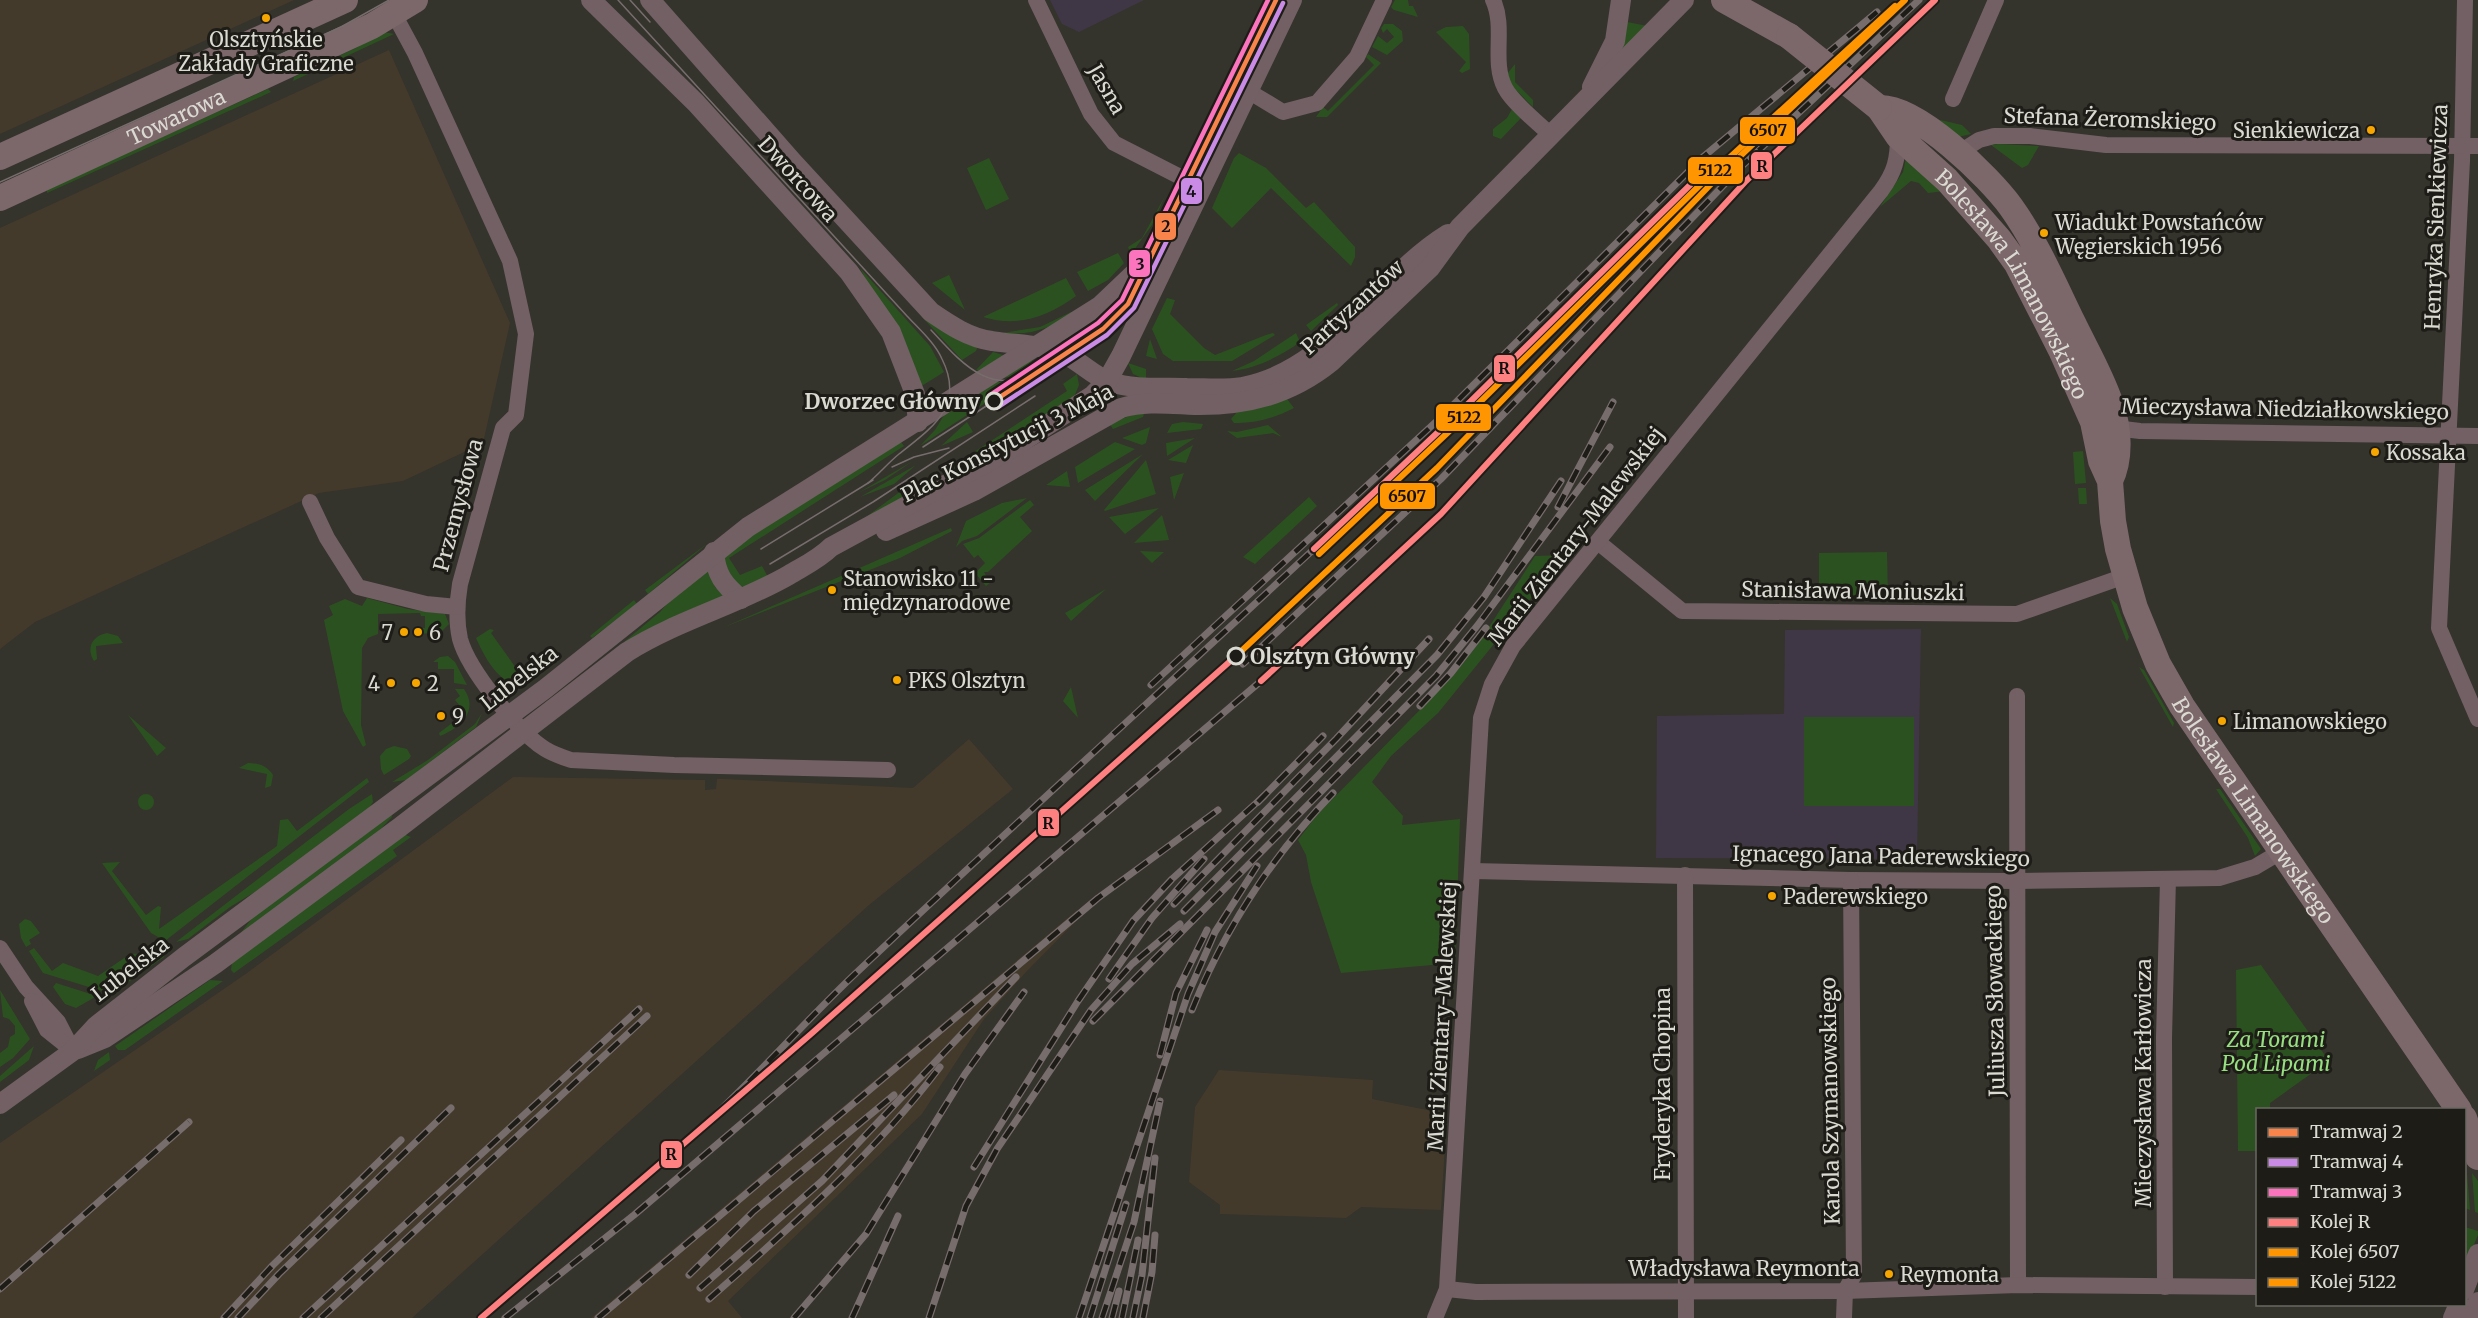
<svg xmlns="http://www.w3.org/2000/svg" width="2478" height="1318" viewBox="0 0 2478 1318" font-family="Merriweather,serif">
<rect width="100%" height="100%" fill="#34332c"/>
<g fill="#433a2b">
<path d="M0 0H294L0 134Z"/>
<path d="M389 50 510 323 483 443 403 481 319 493 35 622 0 649V228Z"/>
<path d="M969 739 1013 789 869 905 412 1318H0V1143L247 973 513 777 705 780V790L716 789 717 779H724L913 788Z"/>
<path d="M1076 911 1081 916 1026 972 984 1019 922 1114 728 1301 742 1318H591Z"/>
<path d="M1219 1070 1373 1080 1372 1099 1447 1114 1441 1210 1361 1207 1346 1218 1220 1214V1205L1189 1182 1195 1107Z"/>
</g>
<g fill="#3f3745">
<path d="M1050 0H1144L1079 32 1062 24Z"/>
<path d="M1921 629 1917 859 1656 858 1657 716 1784 714 1785 630Z"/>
</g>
<g fill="#2c5120">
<path d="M1395 0H1408L1409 6H1413L1418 17 1394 10 1391 7Z"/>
<path d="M1627 22 1648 26 1613 63Z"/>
<path d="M1384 24H1393L1402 31 1403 41 1387 55 1372 47 1378 36 1387 43 1394 37 1387 29 1383 33 1381 28Z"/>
<path d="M1463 26 1469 34 1470 69 1462 73 1459 71 1466 62 1436 32 1446 27Z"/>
<path d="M383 32 394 34 293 81 294 77 358 47 362 40Z"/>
<path d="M1368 54 1381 63 1327 117H1316L1323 107 1328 111 1374 65 1366 57Z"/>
<path d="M1515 64V82L1533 100V107L1510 84 1507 74Z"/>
<path d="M268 89 271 92 47 193V189Z"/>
<path d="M1512 109 1521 118 1501 139 1493 136V129L1507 118Z"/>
<path d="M1936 119 1962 125 1971 134 1958 137Z"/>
<path d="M1998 144 2039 146 2028 165 2022 168 1991 145Z"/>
<path d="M1239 153 1266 168 1306 208 1314 202 1355 247V257L1351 266 1271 188 1232 228 1212 208 1234 158Z"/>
<path d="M989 158 1009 199 986 210 967 168Z"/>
<path d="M1906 158 1945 191 1928 193 1919 183 1911 181 1880 207 1903 172Z"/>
<path d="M1165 196 1152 225 1131 254 1128 247 1142 238Z"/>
<path d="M1118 253 1124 263 1108 280 1088 291 1077 272Z"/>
<path d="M860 268 930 346 944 372 920 387Z"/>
<path d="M949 275 950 277 965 310 932 283Z"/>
<path d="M1066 278 1076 296C1048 316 1019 328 983 317Z"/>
<path d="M1137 283 1122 307 1105 322 1100 316Z"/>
<path d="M1167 298 1175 300 1170 314 1204 348 1215 355 1266 335 1273 333 1275 335 1232 361H1173L1163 354 1152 329Z"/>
<path d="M1337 303 1338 305 1311 331 1306 325Z"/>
<path d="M1071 312H1074C1050 328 1032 336 1002 333L1040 327Z"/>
<path d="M921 316 978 346 976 351 962 360Z"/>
<path d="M1086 326 1091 332 1072 344 1065 340Z"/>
<path d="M1296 333 1300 342C1281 356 1257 368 1232 371L1254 361Z"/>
<path d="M1150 339 1157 359 1146 356Z"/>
<path d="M993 352 1006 356 982 372 976 370Z"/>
<path d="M1041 358H1053L1028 373 1003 378 1028 362Z"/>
<path d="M1128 363 1146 369V380L1133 374Z"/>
<path d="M1077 374 1079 385 1074 397 1032 427 944 477 945 471 1067 391 1063 384Z"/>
<path d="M995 382H1017L920 446 935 430 946 412Z"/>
<path d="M1287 399 1294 408C1277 417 1255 424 1234 423L1231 419 1237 412Z"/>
<path d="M1145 411 1143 417 1113 429 1109 423Z"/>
<path d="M967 422 973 432 941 446Z"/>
<path d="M1183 422 1203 424 1201 429 1167 433 1172 424Z"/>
<path d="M1268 425 1282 437 1273 433 1237 438 1227 431 1237 432Z"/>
<path d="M1150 427 1146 443 1142 445 1122 438Z"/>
<path d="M1195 438 1167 456 1166 443Z"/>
<path d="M900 441 904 446 729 558 740 575 762 566 769 579C762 581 753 586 746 587 730 587 719 565 725 551Z"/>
<path d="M1115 442 1135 449 1078 483 1075 467Z"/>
<path d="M1193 445 1186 463 1168 460Z"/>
<path d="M2083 451 2086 483 2075 484 2073 452Z"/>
<path d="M1143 454 1095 501 1085 490Z"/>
<path d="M1146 460 1156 494 1105 511 1104 510Z"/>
<path d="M913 461 885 480 858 493Z"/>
<path d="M916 465 894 484 860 497Z"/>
<path d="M1067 471 1070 487 1046 485Z"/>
<path d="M1184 473 1174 500 1170 477Z"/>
<path d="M909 485 914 495 862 520Z"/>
<path d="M2078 488H2086L2087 504H2079Z"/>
<path d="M1309 497 1317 506 1255 564 1243 557Z"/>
<path d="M1027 498 977 536 962 541 956 547 966 521 1002 503Z"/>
<path d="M1030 500 1034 505 1020 517 1032 531 988 572H984L990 583 986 586 975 573 985 563 978 555 974 558 963 544 979 538Z"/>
<path d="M1159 508 1125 534 1109 517Z"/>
<path d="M1162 515 1169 540 1134 543Z"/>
<path d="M951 528 952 531 900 558 722 628Z"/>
<path d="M708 543 648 594 645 590Z"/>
<path d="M1140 551 1164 552 1152 563Z"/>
<path d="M1887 552 1888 596H1819V553Z"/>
<path d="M1566 555 1438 713 1391 756 1372 782 1403 816 1402 825 1460 819 1455 963 1341 973 1311 882 1306 855 1298 840 1317 815 1454 675 1478 644 1535 556Z"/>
<path d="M707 564 715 587 724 596 625 644 624 642 660 612 690 578Z"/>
<path d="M1106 589 1071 621 1065 613Z"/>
<path d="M367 598 408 609 445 614 449 624 441 632 421 634V628H425V616H421L420 613 378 614V634L368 638 362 648 361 725 366 745 363 747 343 711 324 620 333 615 329 606 345 599 362 606Z"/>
<path d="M2110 598 2117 604 2129 637 2127 642Z"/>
<path d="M634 600 637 604 592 638 590 636Z"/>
<path d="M490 629 494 630 491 633 526 682C502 692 484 656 476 638Z"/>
<path d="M107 633 118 636 123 643 96 646 97 659 94 661C86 648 92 636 107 633Z"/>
<path d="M448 656 455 662 467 685 454 683V669H438V662H433L440 657Z"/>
<path d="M2139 667 2144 670 2174 723 2173 727Z"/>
<path d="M1071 687 1078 718 1063 701Z"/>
<path d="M455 689H464C479 710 461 728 440 736L439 733 460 717 455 710 460 706 455 700 460 696Z"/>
<path d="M482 713 476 727 406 780 392 782 428 760 475 724Z"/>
<path d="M128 715 166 748 157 756Z"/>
<rect x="1804" y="717" width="110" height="89"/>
<path d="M394 746 407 749 411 756 409 759 384 775 381 769 380 756 386 749Z"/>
<path d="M248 763C259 763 267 766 273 775L271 786 265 788 267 774 239 768Z"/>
<path d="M367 778 369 782 165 941 151 933 102 863 120 862 112 871 146 915 158 906 161 907 159 929 277 846 280 820 288 819 297 831Z"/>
<path d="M2216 789H2220L2261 849 2255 856 2248 838Z"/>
<path d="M372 794 373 802 369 808 276 879 230 907 188 939 176 942 349 809Z"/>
<circle cx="146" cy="802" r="8"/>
<path d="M391 813 392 817 373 837 240 934 253 917Z"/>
<path d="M403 834 411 837 393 850 397 856 234 973 231 970 232 962Z"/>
<path d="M25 919 31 921 40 933 29 940 31 944 26 947 21 938 19 924Z"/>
<path d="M34 948 52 971 63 963 98 976 130 954 151 953 102 991 43 973 29 951Z"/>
<path d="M163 954 164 957 117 990 116 989Z"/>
<path d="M2261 965 2329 1061 2270 1103V1109L2258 1110 2257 1151H2238L2236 970Z"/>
<path d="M210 980 223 981 125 1050H118L115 1046Z"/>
<path d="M56 983 97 996 76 1008 65 1004 53 987Z"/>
<path d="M0 990 30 1039 13 1058 0 1067V1053L8 1047 10 1037 15 1034V1026L9 1019 3 1017Z"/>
<path d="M34 1046 29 1060 0 1082V1076Z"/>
<path d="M109 1052 110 1060 94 1071 98 1060Z"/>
<path d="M2467 1173 2470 1210 2465 1208Z"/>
<path d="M2472 1173 2478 1181V1213L2475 1212Z"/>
<path d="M2465 1227 2478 1231V1235L2465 1266Z"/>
</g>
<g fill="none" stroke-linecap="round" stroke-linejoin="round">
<g stroke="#726064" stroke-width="16">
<path d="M1036 0 1091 114 1114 143 1200 187"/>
<path d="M1493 0C1506 28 1491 61 1505 88 1513 103 1539 124 1552 136"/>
<path d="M2465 0 2462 161 2439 628 2478 719"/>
<path d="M394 14 415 53 510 261 526 334 516 415 503 428 460 584C457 602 456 621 460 639 468 669 519 733 545 749 553 754 562 757 571 760L674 765 888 770"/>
<path d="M1248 91 1283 112 1317 103 1357 57 1384 0"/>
<path d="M1953 99 1996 0"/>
<path d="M1960 152 1979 140 1994 136H2030L2106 145 2478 146"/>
<path d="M2107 427 2140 431 2478 436"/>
<path d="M310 502 327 538 358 587 426 604 457 607"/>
<path d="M1598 542 1682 611 2017 614 2125 576"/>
<path d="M2017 696 2018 1285"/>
<path d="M1474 871 1851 880 2016 881 2219 878 2255 867 2282 851"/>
<path d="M1685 875 1686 1318"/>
<path d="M0 948 26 987 58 1022 73 1051"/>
<path d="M32 1001 47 1030 67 1046"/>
<path d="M2165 1287 2164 1038 2168 879"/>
<path d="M1447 1289 1476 1292 1845 1291 2018 1285 2258 1287"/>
<path d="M1435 1318 1447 1289 1481 718 1492 684 1513 646 1881 191C1895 172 1898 159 1898 136"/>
<path d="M1844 1318 1845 1291 1854 1275 1851 880"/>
</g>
<g stroke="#726064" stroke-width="20">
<path d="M591 0 696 103 849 272 891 332 915 394 918 422"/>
<path d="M650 0 792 161 931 312C950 325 969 338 992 341 1016 345 1041 344 1064 354 1080 361 1093 376 1110 382 1135 390 1162 387 1187 388 1206 388 1224 390 1242 387 1332 370 1375 279 1448 234"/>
<path d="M1592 87 1615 41 1621 0"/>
<path d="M886 531 974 491 1121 408C1145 401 1169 404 1194 405 1246 406 1290 395 1331 362L1430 268 1460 227 1684 0"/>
<path d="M714 552C716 575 724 585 741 599"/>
<path d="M78 1049 105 1038 215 964 400 827 627 652C678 620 737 605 789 575 804 566 819 559 831 547L1006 452 1092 396 1107 381 1121 356 1292 0"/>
<path d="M0 1104 73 1051 96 1026 184 957 545 689 748 527 1100 306 1141 267 1163 237 1276 0"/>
<path d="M2464 1290 2478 1254"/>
<path d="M2453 1318 2459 1304"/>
<path d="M2471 1318 2478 1302"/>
</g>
<g stroke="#7c676b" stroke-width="26">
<path d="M1724 0 1789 36"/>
<path d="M0 157 345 0"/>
<path id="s1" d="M0 198 372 26 415 0"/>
<path id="s2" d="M2110 481C2121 458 2119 429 2111 405 2102 377 2086 350 2073 323 2054 284 2036 242 2011 207 1989 177 1917 106 1879 108L1898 136 1947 180 1999 239 2017 264 2061 350 2093 422 2101 461 2110 481 2113 521 2118 549 2135 608 2158 664 2182 706 2459 1110"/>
<path d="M2464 1118 2478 1157"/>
</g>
<g stroke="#776d6d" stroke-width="1.5">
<path d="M618 0 907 316C919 329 935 343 942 359 966 407 930 429 899 454 888 463 879 474 868 483"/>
<path d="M630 0 650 22"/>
<path d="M0 182 341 27 389 0"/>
<path d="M931 330C964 366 993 400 1044 368"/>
<path d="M923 447 994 401"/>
<path d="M892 467 914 457 949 448"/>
<path d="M761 549 873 480"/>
<path d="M770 564 873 502 1035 396"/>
</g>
<g stroke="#776d6d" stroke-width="7">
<g id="rail">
<path d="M1558 507 1613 402"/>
<path d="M1243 664 1441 479 1742 166 1919 0"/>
<path d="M1151 685 1439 419 1703 157 1877 12"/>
<path d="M1420 706 1451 673 1486 628"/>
<path d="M1258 802 1323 736"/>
<path d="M1174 904 1336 739 1429 639"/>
<path d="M1184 911 1437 655 1484 597 1561 481"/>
<path d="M1109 979 1152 918 1204 859"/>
<path d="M1192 1010C1225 928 1272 856 1333 793"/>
<path d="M1093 1021 1436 676 1477 626 1610 447"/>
<path d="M1160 1055 1176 993 1207 930"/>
<path d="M688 1140C747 1088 798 1028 855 974 1007 831 1161 691 1314 549"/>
<path d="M974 1167 1078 1001 1133 921 1172 879 1264 796"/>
<path d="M689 1275 754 1211 894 1095"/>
<path d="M700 1288 822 1181 1016 977"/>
<path d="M0 1289 189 1122"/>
<path d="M709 1299C791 1227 874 1154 940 1067"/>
<path d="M224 1318 273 1265 401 1140"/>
<path d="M238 1318 279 1274 451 1108"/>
<path d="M303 1318 639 1009"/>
<path d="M321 1318 647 1016"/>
<path d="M505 1318 634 1215 1261 681"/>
<path d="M598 1318 1098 898 1218 810"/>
<path d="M794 1318 866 1234 965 1074 1024 992"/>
<path d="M852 1318 898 1216"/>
<path d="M929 1318 966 1206 997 1149 1091 1010 1132 964 1180 924"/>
<path d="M1079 1318 1188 994 1215 932 1257 866"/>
<path d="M1090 1318 1126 1204"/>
<path d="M1102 1318 1134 1222 1160 1101"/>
<path d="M1112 1318 1119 1291"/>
<path d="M1122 1318 1138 1240"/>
<path d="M1133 1318 1142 1275 1155 1158"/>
<path d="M1143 1318 1152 1272 1155 1235"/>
</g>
</g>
<use href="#rail" stroke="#1e1c17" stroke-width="4.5" stroke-dasharray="14" stroke-linecap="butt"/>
<path stroke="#7c676b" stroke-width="26" d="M1789 36 1879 108"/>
<g stroke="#1e1c17" stroke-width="10">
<g id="rail-1">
<path d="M1314 549 1471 401 1691 184"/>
<path d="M1261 681 1441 514 1746 181 1935 0"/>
<path d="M481 1318 811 1034 1236 656"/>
</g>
</g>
<g stroke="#1e1c17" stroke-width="10">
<path id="rail-2" d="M1236 656 1437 468 1713 182 1905 0"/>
</g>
<g stroke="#1e1c17" stroke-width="10">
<path id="rail-3" d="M1319 554 1476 406 1704 181 1895 6"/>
</g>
<use href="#rail-1" stroke="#ff8080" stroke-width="6"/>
<use href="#rail-2" stroke="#ff9500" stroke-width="6"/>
<use href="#rail-3" stroke="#ff9500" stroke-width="6"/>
<g stroke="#1e1c17" stroke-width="9">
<path id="tram-1" d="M994 401 1103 329 1128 304 1276 0"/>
</g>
<g stroke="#1e1c17" stroke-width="9">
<path id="tram-2" d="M998 407 1107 335 1134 308 1283 3"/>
</g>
<g stroke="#1e1c17" stroke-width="9">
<path id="tram-3" d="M990 395 1098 323 1122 300 1268 0"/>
</g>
<use href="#tram-1" stroke="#f8844c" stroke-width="4.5"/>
<use href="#tram-2" stroke="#ca8be6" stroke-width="4.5"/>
<use href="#tram-3" stroke="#fc73be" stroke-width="4.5"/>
</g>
<g fill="#f7a600" stroke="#1e1c17" stroke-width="2">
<circle cx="266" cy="18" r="5"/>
<circle cx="2371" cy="130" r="5"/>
<circle cx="2044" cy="233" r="5"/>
<circle cx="2375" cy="452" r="5"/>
<circle cx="832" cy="590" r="5"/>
<circle cx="404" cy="632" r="5"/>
<circle cx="418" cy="632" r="5"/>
<circle cx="897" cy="680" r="5"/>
<circle cx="391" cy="683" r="5"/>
<circle cx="416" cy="683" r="5"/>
<circle cx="441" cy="716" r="5"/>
<circle cx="2222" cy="721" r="5"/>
<circle cx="1772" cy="896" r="5"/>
<circle cx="1889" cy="1274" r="5"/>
</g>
<g fill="#1e1c17" stroke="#dbdad2" stroke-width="3">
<circle cx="994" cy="401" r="8"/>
<circle cx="1236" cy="656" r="8"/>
</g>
<g text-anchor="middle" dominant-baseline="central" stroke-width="6" stroke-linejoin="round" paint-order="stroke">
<g font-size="20" fill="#dbdad2" stroke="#1e1c17" text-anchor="start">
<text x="266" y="39" text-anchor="middle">Olsztyńskie<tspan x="266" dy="24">Zakłady Graficzne</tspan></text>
<text x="2360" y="130" text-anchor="end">Sienkiewicza</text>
<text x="2055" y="222">Wiadukt Powstańców<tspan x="2055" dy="24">Węgierskich 1956</tspan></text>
<text x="2386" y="452">Kossaka</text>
<text x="843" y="578">Stanowisko 11 -<tspan x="843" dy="24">międzynarodowe</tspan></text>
<text x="393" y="632" text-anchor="end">7</text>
<text x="429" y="632">6</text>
<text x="908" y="680">PKS Olsztyn</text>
<text x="380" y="683" text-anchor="end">4</text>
<text x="427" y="683">2</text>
<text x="452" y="716">9</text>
<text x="2233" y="721">Limanowskiego</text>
<text x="1783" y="896">Paderewskiego</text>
<text x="1900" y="1274">Reymonta</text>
</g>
<g font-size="21" fill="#dbdad2" stroke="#1e1c17">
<text transform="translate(1107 89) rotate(60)">Jasna</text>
<text stroke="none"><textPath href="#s1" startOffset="194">Towarowa</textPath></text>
<text transform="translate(2110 119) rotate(2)">Stefana Żeromskiego</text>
<text transform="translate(798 179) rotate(48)">Dworcowa</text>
<text transform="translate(2436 217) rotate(-88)">Henryka Sienkiewicza</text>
<text stroke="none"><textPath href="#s2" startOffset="692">Bolesława Limanowskiego</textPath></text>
<text transform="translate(1352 307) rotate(-42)">Partyzantów</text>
<text transform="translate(2285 409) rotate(1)">Mieczysława Niedziałkowskiego</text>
<text transform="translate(1007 443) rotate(-27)">Plac Konstytucji 3 Maja</text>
<text transform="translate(458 505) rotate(-75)">Przemysłowa</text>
<text transform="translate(1576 536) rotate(-52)">Marii Zientary-Malewskiej</text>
<text transform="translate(1853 591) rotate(1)">Stanisława Moniuszki</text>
<text transform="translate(519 678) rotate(-38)">Lubelska</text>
<text stroke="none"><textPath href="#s2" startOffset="1280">Bolesława Limanowskiego</textPath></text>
<text transform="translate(1881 856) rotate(1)">Ignacego Jana Paderewskiego</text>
<text transform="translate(130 969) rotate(-38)">Lubelska</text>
<text transform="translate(1995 991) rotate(-91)">Juliusza Słowackiego</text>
<text transform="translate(1442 1016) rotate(-87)">Marii Zientary-Malewskiej</text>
<text transform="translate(2143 1083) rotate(-90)">Mieczysława Karłowicza</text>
<text transform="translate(1662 1084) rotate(-90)">Fryderyka Chopina</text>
<text transform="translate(1830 1101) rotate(-91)">Karola Szymanowskiego</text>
<text x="1744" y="1268">Władysława Reymonta</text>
</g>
<g font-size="21" font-weight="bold" fill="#dbdad2" stroke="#1e1c17" text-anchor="end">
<text x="980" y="401">Dworzec Główny</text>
<text x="1250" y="656" text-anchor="start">Olsztyn Główny</text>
</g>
<g font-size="21" font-style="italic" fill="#96e081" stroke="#1e1c17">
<text x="2276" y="1039">Za Torami<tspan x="2276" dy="24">Pod Lipami</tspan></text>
</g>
</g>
<g stroke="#1e1c17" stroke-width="2">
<rect x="1739" y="116" width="57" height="29" rx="6" fill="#ff9500"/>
<rect x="1750" y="151" width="23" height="29" rx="6" fill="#ff8080"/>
<rect x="1687" y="156" width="57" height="29" rx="6" fill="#ff9500"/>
<rect x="1180" y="177" width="23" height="28" rx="6" fill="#ca8be6"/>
<rect x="1154" y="212" width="23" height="29" rx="6" fill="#f8844c"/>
<rect x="1128" y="249" width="23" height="29" rx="6" fill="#fc73be"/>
<rect x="1493" y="354" width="23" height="29" rx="6" fill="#ff8080"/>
<rect x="1435" y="403" width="57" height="29" rx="6" fill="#ff9500"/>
<rect x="1379" y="482" width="57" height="28" rx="6" fill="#ff9500"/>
<rect x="1037" y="808" width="23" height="29" rx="6" fill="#ff8080"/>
<rect x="660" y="1140" width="23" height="29" rx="6" fill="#ff8080"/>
</g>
<g font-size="16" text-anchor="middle" font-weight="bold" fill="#111">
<text x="1768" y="136">6507</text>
<text x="1762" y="172">R</text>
<text x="1715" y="176">5122</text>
<text x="1191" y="197">4</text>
<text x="1166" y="232">2</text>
<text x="1140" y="270">3</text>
<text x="1504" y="374">R</text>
<text x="1464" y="423">5122</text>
<text x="1407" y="502">6507</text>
<text x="1048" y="829">R</text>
<text x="671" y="1160">R</text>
</g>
<rect x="2256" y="1108" width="210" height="198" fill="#1e1c17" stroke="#6a6862" stroke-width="1.5"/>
<rect x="2268" y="1128" width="30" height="9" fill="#f8844c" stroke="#6a6862" stroke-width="1.5"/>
<text x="2310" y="1138" font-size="18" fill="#dbdad2">Tramwaj 2</text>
<rect x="2268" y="1158" width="30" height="9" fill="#ca8be6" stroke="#6a6862" stroke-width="1.5"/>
<text x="2310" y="1168" font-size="18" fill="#dbdad2">Tramwaj 4</text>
<rect x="2268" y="1188" width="30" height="9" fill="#fc73be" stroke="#6a6862" stroke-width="1.5"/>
<text x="2310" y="1198" font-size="18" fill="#dbdad2">Tramwaj 3</text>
<rect x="2268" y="1218" width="30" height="9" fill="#ff8080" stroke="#6a6862" stroke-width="1.5"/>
<text x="2310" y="1228" font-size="18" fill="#dbdad2">Kolej R</text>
<rect x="2268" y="1248" width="30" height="9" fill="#ff9500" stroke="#6a6862" stroke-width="1.5"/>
<text x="2310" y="1258" font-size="18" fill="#dbdad2">Kolej 6507</text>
<rect x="2268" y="1278" width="30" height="9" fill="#ff9500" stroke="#6a6862" stroke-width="1.5"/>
<text x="2310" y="1288" font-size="18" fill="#dbdad2">Kolej 5122</text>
</svg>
